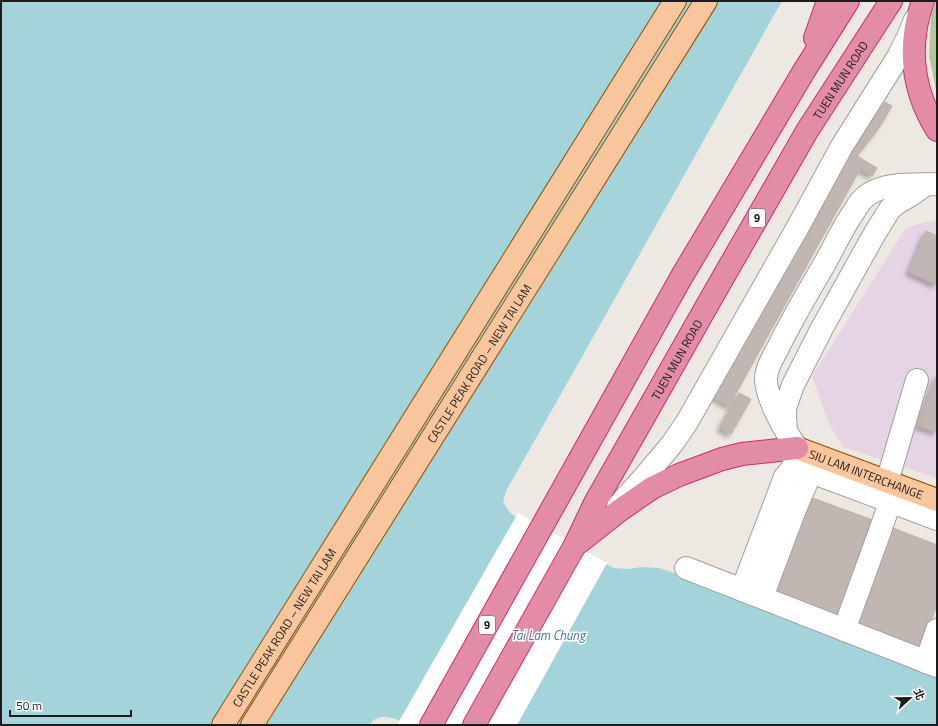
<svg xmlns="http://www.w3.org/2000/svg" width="938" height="726" viewBox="0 0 938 726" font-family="'Titillium Web','Noto Sans TC',sans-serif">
<defs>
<filter id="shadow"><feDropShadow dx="-3.5" dy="3.5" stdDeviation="2" flood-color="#0004"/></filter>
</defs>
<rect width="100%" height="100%" fill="#ede8e2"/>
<path fill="#e6d4e5" d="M937 221V478L843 447 829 424 812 376 906 228 926 222Z"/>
<path fill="#adcb98" d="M936 1H937V95L929 56 931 16Z"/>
<path fill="#a4d4d9" d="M1 1H782C690 164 599 328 506 491L503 502 511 514 614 568 627 569 642 567 659 568 683 576 839 637 937 678V725H410C398 720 378 710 370 725H1Z"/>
<path fill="#fff" d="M518 513 607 563 517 725H397Z"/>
<g fill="#c1b7b2" stroke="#beada5" filter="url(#shadow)">
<path d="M885 102 892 106 879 128 857 156 877 168 872 176 860 169 729 406 712 396 848 151 871 123Z"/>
<path d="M926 231 937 236V285L909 272Z"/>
<path d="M937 374V432L918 426Z"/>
<path d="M739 393 751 399 731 434 720 428Z"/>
<path d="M807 496 878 522 842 620 771 593Z"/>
<path d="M888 526 937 545V605L921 648 852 622Z"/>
</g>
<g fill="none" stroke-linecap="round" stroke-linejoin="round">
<g stroke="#a0a0a0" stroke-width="24">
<g id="minor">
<path d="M786 429 785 418V408L793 385 822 328 875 233 890 209 897 203 911 195 925 185"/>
<path d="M792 469 811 472 937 519"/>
<path d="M887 482 917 380"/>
<path d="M618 506 646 475 672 444 687 422 799 225 842 146 898 57 908 37 915 20"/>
<path d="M686 568 937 666"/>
<path d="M742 590 785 477 792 469 797 448C786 433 766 398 766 379 766 369 773 357 778 348 792 319 809 291 825 263 835 245 843 227 855 210 858 204 863 198 869 194 888 182 915 185 937 184"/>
<path d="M762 597 794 512 811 472"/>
<path d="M844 630 879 534 890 502"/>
<path d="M926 662 937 630"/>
</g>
</g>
<g stroke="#8e5106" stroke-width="24">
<g id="major">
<path id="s1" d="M797 448 937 500"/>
<path id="s2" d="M223 725 675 1"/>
<path id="s3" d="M252 725 706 1"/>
</g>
</g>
<g stroke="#cf2b77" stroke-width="24">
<g id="highway">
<path d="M923 1C907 45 912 90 937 130"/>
<path d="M815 38 828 1"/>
<path d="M578 543 620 510 652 488 679 475 722 459 742 454 797 448"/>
<path d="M431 725 682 276 804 71 848 1"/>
<path id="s4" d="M474 725 575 545 595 503 713 295 807 131 891 1"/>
</g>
</g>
<use href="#minor" stroke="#fff" stroke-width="22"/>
<use href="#major" stroke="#f8c59c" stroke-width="22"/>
<use href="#highway" stroke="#e28ca6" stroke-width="22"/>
</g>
<g text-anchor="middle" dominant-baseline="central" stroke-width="3" stroke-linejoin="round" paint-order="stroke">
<g fill="#fff" stroke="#606060" stroke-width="1">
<rect x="749" y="209" width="16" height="18" rx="3"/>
<rect x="479" y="616" width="16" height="18" rx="3"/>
</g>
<g font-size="11" font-weight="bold" fill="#1c1c1c">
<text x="757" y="218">9</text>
<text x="487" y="625">9</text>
</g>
<g font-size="12" fill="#1c1c1c" stroke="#fff">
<text stroke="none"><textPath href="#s4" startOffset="742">TUEN MUN ROAD</textPath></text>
<text stroke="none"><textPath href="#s4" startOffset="418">TUEN MUN ROAD</textPath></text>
<text stroke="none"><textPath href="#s3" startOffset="427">CASTLE PEAK ROAD – NEW TAI LAM</textPath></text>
<text stroke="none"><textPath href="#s1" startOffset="74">SIU LAM INTERCHANGE</textPath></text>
<text stroke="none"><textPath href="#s2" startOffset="115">CASTLE PEAK ROAD – NEW TAI LAM</textPath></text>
</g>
<g font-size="13" font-style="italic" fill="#477998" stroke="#fff">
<text x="548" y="635">Tai Lam Chung</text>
</g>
</g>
<rect width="938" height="726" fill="none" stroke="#1c1c1c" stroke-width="4"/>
<g transform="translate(910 698) rotate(68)" stroke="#ffffff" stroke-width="3" paint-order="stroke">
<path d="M0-3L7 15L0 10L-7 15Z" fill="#1c1c1c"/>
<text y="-6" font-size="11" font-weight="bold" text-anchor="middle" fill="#1c1c1c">北</text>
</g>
<path d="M10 710v6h121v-6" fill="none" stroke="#1c1c1c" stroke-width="2"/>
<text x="16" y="710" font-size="12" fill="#1c1c1c" stroke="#ffffff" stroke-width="3" paint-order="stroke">50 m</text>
</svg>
